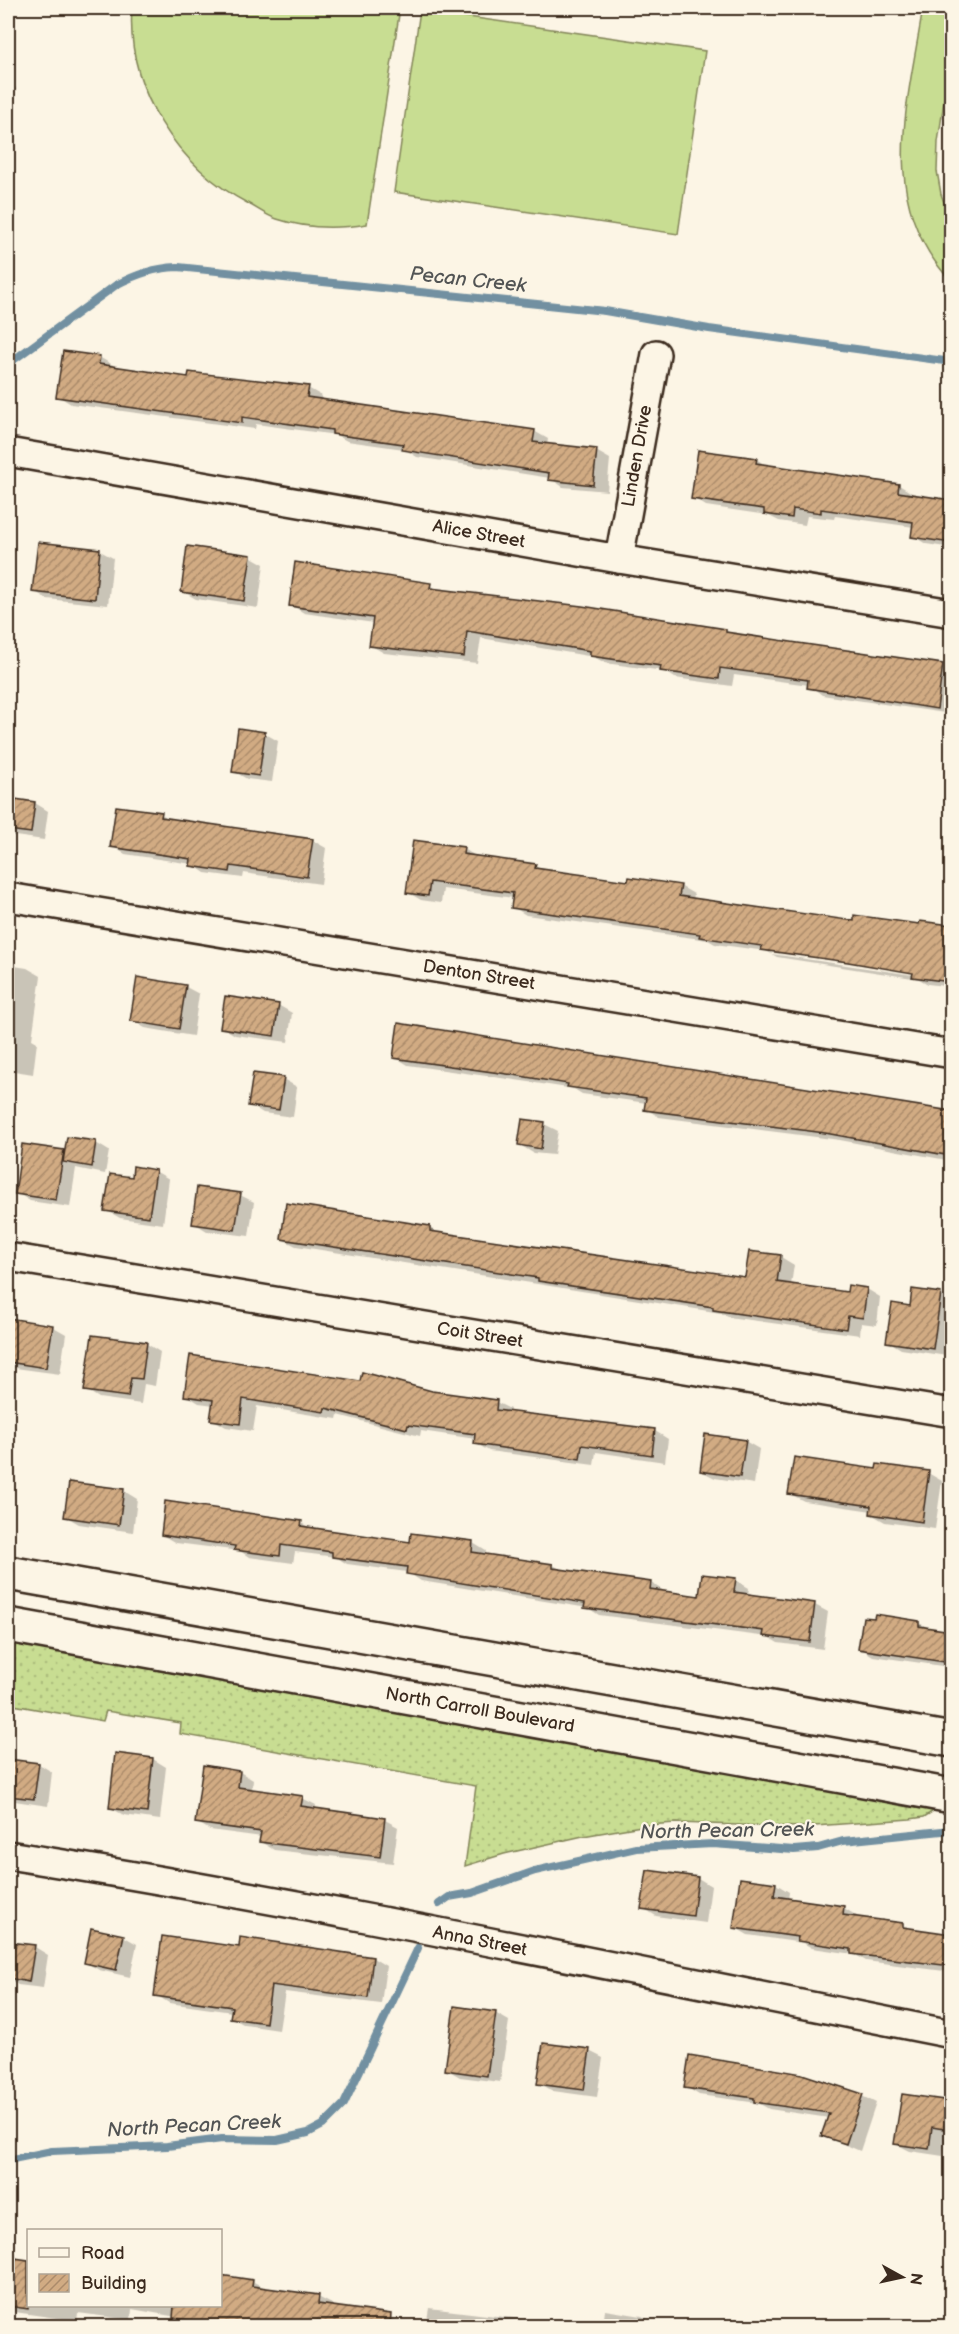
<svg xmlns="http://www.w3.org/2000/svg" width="959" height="2334" viewBox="0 0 959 2334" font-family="'Balsamiq Sans',sans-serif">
<defs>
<pattern id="grass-dots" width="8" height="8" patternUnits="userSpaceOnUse" patternTransform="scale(1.5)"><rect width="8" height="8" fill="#c8dd92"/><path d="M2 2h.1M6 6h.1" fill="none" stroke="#adbe7d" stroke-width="1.8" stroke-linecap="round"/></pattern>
<pattern id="building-hatch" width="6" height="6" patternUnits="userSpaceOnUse" patternTransform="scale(1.5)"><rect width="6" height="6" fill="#d1ab83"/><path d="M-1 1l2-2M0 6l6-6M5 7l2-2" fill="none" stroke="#ab8b6b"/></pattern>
</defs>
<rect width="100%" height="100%" fill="#fcf5e5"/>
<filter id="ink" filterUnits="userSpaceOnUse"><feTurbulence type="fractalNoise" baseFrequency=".0167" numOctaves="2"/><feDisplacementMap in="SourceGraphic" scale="12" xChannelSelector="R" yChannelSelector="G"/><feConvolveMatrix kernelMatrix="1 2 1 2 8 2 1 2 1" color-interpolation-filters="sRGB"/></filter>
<g filter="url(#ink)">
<path fill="url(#grass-dots)" stroke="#828458" stroke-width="1.5" d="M8 1642 934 1804 932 1812 924 1817 910 1819 801 1827 676 1823 647 1825 583 1836 504 1854 465 1866 476 1786 180 1734 181 1723 106 1711 103 1721 8 1704Z"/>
<g fill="#c8dd92" stroke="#828458" stroke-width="1.5">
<path d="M132 8H400L367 224C337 229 307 229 277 219 267 216 258 209 249 204 178 167 126 90 132 8Z"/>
<path d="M923 8H951V54L938 142 937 171 941 194 951 221V281C876 202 908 104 923 8Z"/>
<path d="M420 10 705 51 678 234 394 192Z"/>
</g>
<g fill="#0003" fill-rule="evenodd">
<path d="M8 22 13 25 8 67Z"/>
<path d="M8 84 16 88 10 127H8Z"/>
<path d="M99 357 113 365V368L189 379 308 388 322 396 321 400 534 431 548 439 547 445 596 451 610 459 607 491 563 487 550 478 417 457 404 449 347 441 336 435 256 424 255 429 71 404 58 396Z"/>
<path d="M756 459 767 466 899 485 912 493V496L952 501V548L926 544 913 536 914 527 835 516 834 519 807 516 805 525 779 521 767 515 706 506 693 498Z"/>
<path d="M39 543 100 551 113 558 108 605 47 599 34 591Z"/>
<path d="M250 556 264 564 258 608 196 599 182 591Z"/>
<path d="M430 585 440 591 725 630 733 634 952 668V714L822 695 809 685 734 675 732 686 675 678 664 671 605 663 594 657 481 638 477 663 384 653 370 645 374 623 304 613 291 605Z"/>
<path d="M264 733 278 741 272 782 247 779 233 771Z"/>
<path d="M8 799 35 803 48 811 44 840 8 835Z"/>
<path d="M161 814 173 821 312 840 326 848 321 884 244 873 243 878 205 873 192 864 125 854 112 846Z"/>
<path d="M464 849 477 857 535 866 544 871 629 883 680 886 694 894 693 899 855 922 856 916 952 927V987L928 984 919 979 777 957 766 951 715 944 708 940 526 915 513 907 514 898 443 889 441 903 421 900 407 892ZM769 950 921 973 920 976 772 954Z"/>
<path d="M8 965 27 968 41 976 32 1039 37 1042 33 1074 8 1070Z"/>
<path d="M186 987 199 994 193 1036 145 1028 131 1020Z"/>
<path d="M278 1005 292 1013 288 1042 235 1035 222 1027Z"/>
<path d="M399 1025 952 1113V1161L840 1140 659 1117 646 1109 647 1103 582 1094 574 1089 529 1082 408 1065 395 1057Z"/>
<path d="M283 1079 297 1087 293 1117 263 1113 250 1105Z"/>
<path d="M544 1124 558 1131 554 1155 533 1153 520 1145Z"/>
<path d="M96 1143 109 1151 105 1174 76 1168 70 1207 30 1201 17 1193 63 1151Z"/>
<path d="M155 1171 169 1179 163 1224 120 1218 106 1210 133 1178Z"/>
<path d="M240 1195 254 1202 249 1236 207 1231 194 1223Z"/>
<path d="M430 1228 442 1235 746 1279 781 1257 794 1265 791 1285 848 1293 849 1287 867 1289 880 1297 877 1325 861 1323 860 1335 728 1317 721 1313 296 1246 282 1239Z"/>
<path d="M913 1291 952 1297V1352H947V1356L901 1349 888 1341 911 1307Z"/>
<path d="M8 1319 52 1326 66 1334 60 1374 8 1367Z"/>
<path d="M147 1344 160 1352 155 1386 144 1384 141 1404 99 1398 86 1390Z"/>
<path d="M431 1392 496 1402 510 1409 509 1413 655 1431 668 1439 665 1462 596 1452 594 1465 489 1451 475 1443 476 1439 421 1431 420 1436 338 1415 337 1419 257 1406 253 1431 226 1427 212 1419 214 1405 199 1403 186 1395Z"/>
<path d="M745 1441 759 1449 754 1484 715 1478 701 1471Z"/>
<path d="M877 1471 928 1473 942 1481 935 1529 885 1522 871 1514 872 1511 804 1501 790 1494Z"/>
<path d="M70 1483 124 1491 137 1499 133 1532 79 1524 65 1516Z"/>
<path d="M301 1523 313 1529 411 1543H473L486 1551 485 1556 553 1565 564 1571 651 1583 664 1591 700 1597 735 1580 749 1588 748 1595 815 1605 828 1612 823 1649 778 1643 768 1637 599 1615 588 1608 421 1581 407 1572 347 1564 336 1557 295 1552 293 1563 249 1557 240 1551 176 1543 162 1535Z"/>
<path d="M919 1623 931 1629 952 1632V1672L942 1666 873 1656 860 1648Z"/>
<path d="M153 1759 166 1767 160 1820 124 1815 110 1808Z"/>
<path d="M8 1760 39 1764 52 1772 48 1806 8 1800Z"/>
<path d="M240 1772 253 1780 252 1790 302 1798 316 1805 315 1810 385 1820 398 1827 393 1863 274 1850 261 1842 262 1837 210 1830 196 1822Z"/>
<path d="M648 1871 698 1878 711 1886 706 1923 656 1916 643 1908Z"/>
<path d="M776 1884 789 1892 788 1900 844 1908 857 1916V1918L952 1935V1972L866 1961 854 1954 812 1948 803 1943 748 1935 734 1927Z"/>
<path d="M123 1936 137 1944 130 1977 99 1970 85 1962Z"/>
<path d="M241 1939 373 1958 386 1966 381 2004 285 1992 279 2030 245 2025 232 2018V2012L169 2003 156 1995 240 1949Z"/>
<path d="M9 1943 35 1947 48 1955 43 1988 18 1985 8 1978Z"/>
<path d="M495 2013 509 2021 500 2082 460 2077 446 2069Z"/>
<path d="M589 2051 603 2058 597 2097 553 2091 539 2083Z"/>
<path d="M686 2087 862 2096 876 2103 860 2151 823 2135 829 2118 769 2109 758 2103 699 2095Z"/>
<path d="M903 2096 952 2103V2135L946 2134 943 2156 910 2151 896 2144Z"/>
<path d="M8 2259 28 2262V2306H220L252 2281 267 2289 318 2297 332 2304V2307L387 2315 400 2323V2326H213L205 2322 132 2309 131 2320 78 2313 77 2321 8 2311Z"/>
<path d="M429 2308 547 2322 555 2326H426Z"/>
<path d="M605 2310 642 2316 655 2323V2326H603Z"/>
</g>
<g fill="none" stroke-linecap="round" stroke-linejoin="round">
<g stroke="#7290a1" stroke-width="8">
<path d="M8 364 116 285C137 274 155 268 178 267L605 311 709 329 952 362"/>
<path d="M439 1904 449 1897 472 1893 535 1871 636 1848 713 1844 794 1850 818 1848 843 1841 952 1830"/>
<path d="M8 2160 52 2151 167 2146 222 2139 277 2140 308 2133 323 2125 344 2104 418 1948"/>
</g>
</g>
<g fill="url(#building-hatch)" stroke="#3b2a1e" stroke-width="1.5">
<path d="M63 351 100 356 99 364 188 377 189 372 309 386 307 397 535 430 533 442 597 449 593 485 548 480 549 473 402 450 403 444 332 434V430L242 417V423L56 397Z"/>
<path d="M698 450 757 458 756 463 899 484 898 492 951 500V543L911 537 913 522 821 509V513L793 509 792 518 764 514V509L691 499Z"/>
<path d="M38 542 100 549 95 599 32 592Z"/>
<path d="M187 546 251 555 244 601 181 592Z"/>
<path d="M295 562 431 583 430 588 582 606 726 629V632L798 643 943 664 937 709 807 688 808 680 720 668 719 679 660 671 661 666 590 656V651L467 631 464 657 369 646 373 618 289 606Z"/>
<path d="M238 728 265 732 259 776 232 772Z"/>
<path d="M8 798 35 802 31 833 8 830Z"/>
<path d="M116 806 162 812 161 817 313 839 307 877 231 866 230 872 190 866 191 859 110 847Z"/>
<path d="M413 840 464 847 463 854 536 864 535 868 628 881 629 877 681 885 679 896 854 921V915L919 924 920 921 951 925V982L912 977 913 973 848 962 761 950 762 946 699 937 700 934 511 908 513 893 430 882 428 896 406 893Z"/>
<path d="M137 977 186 985 179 1029 130 1021Z"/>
<path d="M225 996 279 1004 274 1036 220 1028Z"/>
<path d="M398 1023 951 1111V1156L825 1133 644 1110 646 1098 567 1087 568 1084 514 1075 393 1058Z"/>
<path d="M253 1073 284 1077 279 1110 248 1106Z"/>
<path d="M522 1119 545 1122 541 1149 518 1145Z"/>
<path d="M67 1137 96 1141 92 1167 63 1162Z"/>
<path d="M22 1144 64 1150 56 1200 15 1194Z"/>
<path d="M133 1166 156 1170 149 1217 104 1211 110 1174 132 1177Z"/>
<path d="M197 1187 241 1193 235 1230 192 1224Z"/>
<path d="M286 1203 430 1226V1231L745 1277 749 1251 781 1255 777 1282 847 1292 848 1285 867 1288 863 1318 848 1316 846 1329 713 1310V1307L538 1281V1278L281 1239Z"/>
<path d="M912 1289 941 1293 933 1349 886 1342 892 1303 910 1306Z"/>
<path d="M8 1318 53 1325 46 1368 8 1362Z"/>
<path d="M92 1335 147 1342 142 1379 131 1378 128 1397 84 1391Z"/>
<path d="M190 1355 360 1381 362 1372 432 1391 497 1400 496 1410 655 1429 652 1455 582 1445 580 1459 474 1444 475 1434 408 1425 407 1429 325 1408 324 1412 243 1399 240 1424 210 1420 213 1400 184 1396Z"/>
<path d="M705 1434 746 1440 740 1477 700 1471Z"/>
<path d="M794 1457 876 1469 877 1464 929 1471 922 1522 870 1514 871 1506 788 1494Z"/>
<path d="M69 1482 124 1489 119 1525 64 1517Z"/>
<path d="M165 1501 302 1521 301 1526 410 1542 411 1533 473 1541 472 1552 553 1564V1568L651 1582 650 1589 699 1596 702 1574 736 1578 734 1592 815 1603 810 1642 763 1636 764 1631 584 1608 585 1603 406 1574 407 1567 332 1557V1552L281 1545 280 1556 234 1550 235 1546 161 1535Z"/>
<path d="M875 1614 919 1621V1626L951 1631V1663L858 1649 863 1617 874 1618Z"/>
<path d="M115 1753 153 1758 147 1813 109 1808Z"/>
<path d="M8 1759 39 1763 34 1799 8 1796Z"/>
<path d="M203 1765 240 1771 238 1787 303 1796 301 1806 385 1818 380 1857 259 1842 261 1832 195 1823Z"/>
<path d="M647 1870 698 1877 693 1916 641 1909Z"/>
<path d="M740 1878 776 1883 774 1896 844 1906 843 1915 903 1923V1927L951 1934V1966L851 1954V1949L797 1941 798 1937 733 1928Z"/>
<path d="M91 1928 124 1935 116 1970 84 1963Z"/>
<path d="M162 1936 239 1947 240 1937 373 1957 368 1998 271 1985 266 2023 230 2018 232 2007 154 1996Z"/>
<path d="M8 1942 35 1945 29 1982 8 1978Z"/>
<path d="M454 2006 496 2012 487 2076 445 2070Z"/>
<path d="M543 2043 590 2049 584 2090 537 2084Z"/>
<path d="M689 2055 802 2074 863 2094 846 2144 821 2136 829 2113 754 2102V2098L684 2088Z"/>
<path d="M902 2094 951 2101 950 2130 932 2127 929 2149 894 2144Z"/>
<path d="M8 2257 28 2260V2309L8 2306Z"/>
<path d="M220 2275 253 2280 252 2286 319 2295 318 2304 391 2314 390 2326H233L173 2318 174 2306H220Z"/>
</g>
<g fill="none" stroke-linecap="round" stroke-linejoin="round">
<g stroke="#3b2a1e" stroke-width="32">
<g id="minor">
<path d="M8 452 619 559 952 613"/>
<path d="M619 559 656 354"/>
<path d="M8 897 952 1054"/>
<path d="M8 1257 952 1413"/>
<path d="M8 1855C324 1905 637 1972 952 2034"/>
</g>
</g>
<g stroke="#3b2a1e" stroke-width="38">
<g id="secondary">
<path d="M8 1573 952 1740"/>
<path d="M8 1625 952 1796"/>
</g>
</g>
<use href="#minor" stroke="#fcf5e5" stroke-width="27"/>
<use href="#secondary" stroke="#fcf5e5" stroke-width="33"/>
</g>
</g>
<g text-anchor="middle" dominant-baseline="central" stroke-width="4.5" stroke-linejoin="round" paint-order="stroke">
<g font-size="18" fill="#3b2a1e" stroke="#fcf5e5">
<text transform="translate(637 456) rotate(-80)">Linden Drive</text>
<text transform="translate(479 534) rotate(10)">Alice Street</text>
<text transform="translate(479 975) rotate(9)">Denton Street</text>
<text transform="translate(480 1335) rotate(9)">Coit Street</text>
<text transform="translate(480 1710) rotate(10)">North Carroll Boulevard</text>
<text transform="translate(480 1941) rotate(11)">Anna Street</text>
</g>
<g font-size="20" font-style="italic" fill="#525454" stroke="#fcf5e5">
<text transform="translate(468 280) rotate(6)">Pecan Creek</text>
<text transform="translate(727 1831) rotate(-1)">North Pecan Creek</text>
<text transform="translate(194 2126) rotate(-3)">North Pecan Creek</text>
</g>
</g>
<rect width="959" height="2334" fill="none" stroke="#fcf5e5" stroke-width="30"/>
<rect x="15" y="15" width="929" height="2304" fill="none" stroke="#3b2a1e" stroke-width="2" filter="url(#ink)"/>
<rect x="27" y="2229" width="195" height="78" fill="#fcf5e5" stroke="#afa495" stroke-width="1.5"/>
<rect x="39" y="2248" width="30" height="9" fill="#fcf5e5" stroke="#afa495" stroke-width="1.5"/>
<text x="81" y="2259" font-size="18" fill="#3b2a1e">Road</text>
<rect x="39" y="2274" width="30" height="18" fill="url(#building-hatch)" stroke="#afa495" stroke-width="1.5"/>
<text x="81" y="2289" font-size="18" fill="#3b2a1e">Building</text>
<g transform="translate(902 2277) rotate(98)" stroke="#fcf5e5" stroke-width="4.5" paint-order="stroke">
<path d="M0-4.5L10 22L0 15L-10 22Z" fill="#3b2a1e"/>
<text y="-9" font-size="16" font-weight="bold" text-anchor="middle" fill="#3b2a1e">N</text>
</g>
</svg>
